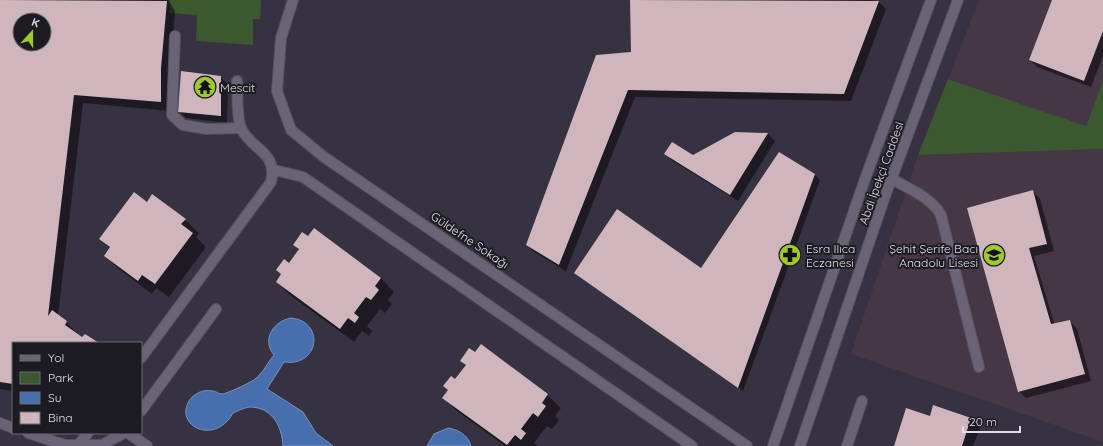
<svg xmlns="http://www.w3.org/2000/svg" width="1103" height="446" viewBox="0 0 1103 446" font-family="Quicksand,sans-serif">
<rect width="100%" height="100%" fill="#373242"/>
<g fill="#453746">
<path d="M979 0H1103V81L1086 126 948 79Z"/>
<path d="M1103 149V442L851 354 918 155Z"/>
</g>
<g fill="#3c582f">
<path d="M170 0H261L260 19H253V45L196 41 197 15 169 13Z"/>
<path d="M948 79 1086 126 1103 81V149L918 155Z"/>
</g>
<g fill="#486fad" stroke="#7690be">
<path d="M291 318C325 321 320 367 284 362L267 389 303 412 316 433 333 446H283C282 427 273 408 251 407 245 407 238 411 233 413 215 446 174 426 189 401 194 393 204 389 213 391 215 391 219 394 222 394 226 394 252 382 255 379 263 373 268 362 274 355 261 339 274 321 291 318Z"/>
<path d="M448 428C459 430 468 435 471 446H427L434 434Z"/>
</g>
<g fill="#0007" fill-rule="evenodd">
<path d="M0 0H168L175 11 170 78V111L83 103 58 315 66 322 79 336 97 343H13V391L0 389ZM20 20H44V44H20Z"/>
<path d="M631 0H872L879 2 886 9 851 101 635 97 566 271 534 252 527 245 632 53Z"/>
<path d="M1053 0H1103V56L1091 87 1037 67 1030 60Z"/>
<path d="M220 77 228 84 227 123 186 118 179 111Z"/>
<path d="M735 133 768 134 775 141 738 201 673 161 665 154 693 156Z"/>
<path d="M815 175 820 180 743 391 575 273 701 269Z"/>
<path d="M1033 191 1040 199 1054 251 1034 256 1055 326 1070 321 1077 329 1091 381 1026 398 1019 391Z"/>
<path d="M147 203 185 220 199 233 196 237 206 247 169 297 156 288 152 294 119 269 105 256 111 249 101 239Z"/>
<path d="M314 230 381 278 394 292 388 300 392 304 385 313 380 309 367 326 372 331 369 336 362 331 354 342 290 295 277 282 299 250 294 245 308 237Z"/>
<path d="M481 346 547 395 561 408 555 416 559 420 552 429 547 426 534 443 538 446H505L457 411 444 398 466 366 461 361 475 354Z"/>
<path d="M934 406 971 419 980 428 973 446H895L930 418Z"/>
</g>
<g fill="#cfb6bd" fill-rule="evenodd">
<path d="M0 0 167 1 161 68V102L74 95 48 316 52 310 67 321 65 325 82 337 85 334 99 343H13V384L0 382ZM20 20H44V44H20Z"/>
<path d="M630 0 879 1 844 94 628 90 559 265 526 245 596 55 631 52Z"/>
<path d="M1052 0H1103V31L1084 81 1029 60Z"/>
<path d="M181 71 221 76V116L178 112Z"/>
<path d="M735 132 768 133 730 195 664 154 672 142 693 155Z"/>
<path d="M779 152 815 174 738 388 574 273 617 209 701 268Z"/>
<path d="M1033 190 1047 244 1029 248 1051 324 1070 320 1085 374 1018 392 967 208Z"/>
<path d="M134 192 147 202 152 194 186 219 181 224 193 233 155 284 142 275 138 281 104 256 110 247 99 239Z"/>
<path d="M314 228 381 278 375 286 379 290 371 300 366 297 354 313 359 317 355 323 348 318 340 329 276 282 281 274 276 270 284 259 289 263 299 249 293 245 302 232 308 236Z"/>
<path d="M481 344 548 394 542 403 546 406 538 417 533 413 521 429 526 433 521 440 515 435 507 445 442 398 448 390 443 386 451 376 455 379 466 365 460 361 469 348 475 352Z"/>
<path d="M933 405 971 418 962 446H894L906 408 930 416Z"/>
</g>
<g fill="none" stroke-linecap="round" stroke-linejoin="round">
<g stroke="#54505d" stroke-width="12">
<g id="service">
<path d="M175 36 172 115 183 125 207 129 241 128"/>
<path d="M274 170 303 177 692 446"/>
<path d="M892 179C909 189 931 197 941 215L979 367"/>
<path d="M141 358 271 182C278 151 251 150 241 128 236 114 238 95 237 81"/>
<path d="M141 411 216 309"/>
<path d="M0 423 13 428"/>
<path d="M28 433 65 445H78L88 433"/>
<path d="M128 433 147 446"/>
<path d="M78 445H102L124 433"/>
<path d="M847 446 862 401"/>
</g>
</g>
<g stroke="#54505d" stroke-width="12">
<path id="minor" d="M293 0 281 38 277 91 291 130 324 157 747 446"/>
</g>
<g stroke="#54505d" stroke-width="12">
<g id="tertiary">
<path d="M773 446 865 179 931 0"/>
<path d="M800 446 884 199 958 0"/>
</g>
</g>
<use href="#service" stroke="#696375" stroke-width="10"/>
<use href="#minor" stroke="#696375" stroke-width="10"/>
<use href="#tertiary" stroke="#696375" stroke-width="10"/>
</g>
<defs>
<g id="temple-disc" transform="scale(1.15)"><circle r="9.5" fill="#a0ca2c" stroke="#1d1b22"/><path d="M0-6L5-2H3V0L6.5 2.5H4V6H1.5V3h-3V6H-4V2.5H-6.5L-3 0V-2H-5Z" fill="#111"/></g>
<g id="pharmacy-disc" transform="scale(1.15)"><circle r="9.5" fill="#a0ca2c" stroke="#1d1b22"/><path d="M-2-6h4v4h4v4h-4v4h-4v-4h-4v-4h4Z" fill="#111"/></g>
<g id="school-disc" transform="scale(1.15)"><circle r="9.5" fill="#a0ca2c" stroke="#1d1b22"/><path d="M0-5L7-2L0 1L-7-2ZM-4 1L0 2.5L4 1V4Q0 6-4 4Z" fill="#111"/></g>
</defs>
<g fill-rule="evenodd">
<use href="#temple-disc" x="205" y="87"/>
<use href="#pharmacy-disc" x="790" y="255"/>
<use href="#school-disc" x="994" y="255"/>
</g>
<g text-anchor="middle" dominant-baseline="central" stroke-width="4" stroke-linejoin="round" paint-order="stroke">
<g font-size="12" fill="#e0dde7" stroke="#1d1b22" text-anchor="start">
<text x="220" y="87">Mescit</text>
<text x="806" y="248">Esra Ilıca<tspan x="806" dy="14">Eczanesi</tspan></text>
<text x="978" y="248" text-anchor="end">Şehit Şerife Bacı<tspan x="978" dy="14">Anadolu Lisesi</tspan></text>
</g>
<g font-size="12" fill="#e0dde7" stroke="#1d1b22">
<text transform="translate(881 173) rotate(-70)">Abdi İpekçi Caddesi</text>
<text transform="translate(470 240) rotate(34)">Güldefne Sokağı</text>
</g>
</g>
<rect x="12" y="342" width="130" height="92" fill="#1d1b22" stroke="#6b6971"/>
<rect x="20" y="355" width="20" height="6" fill="#696375" stroke="#6b6971"/>
<text x="48" y="362" font-size="12" fill="#e0dde7">Yol</text>
<rect x="20" y="372" width="20" height="12" fill="#3c582f" stroke="#6b6971"/>
<text x="48" y="382" font-size="12" fill="#e0dde7">Park</text>
<rect x="20" y="392" width="20" height="12" fill="#486fad" stroke="#6b6971"/>
<text x="48" y="402" font-size="12" fill="#e0dde7">Su</text>
<rect x="20" y="412" width="20" height="12" fill="#cfb6bd" stroke="#6b6971"/>
<text x="48" y="422" font-size="12" fill="#e0dde7">Bina</text>
<g transform="translate(32 32) rotate(21)"><circle r="19" fill="#1d1b22" stroke="#6b6971"/>
<path d="M0-3L7 15L0 10L-7 15Z" fill="#a0ca2c"/>
<text y="-6" font-size="11" font-weight="bold" text-anchor="middle" fill="#e0dde7">K</text>
</g>
<path d="M963 426v6h57v-6" fill="none" stroke="#e0dde7" stroke-width="2"/>
<text x="969" y="426" font-size="12" fill="#e0dde7" stroke="#1d1b22" stroke-width="3" paint-order="stroke">20 m</text>
</svg>
